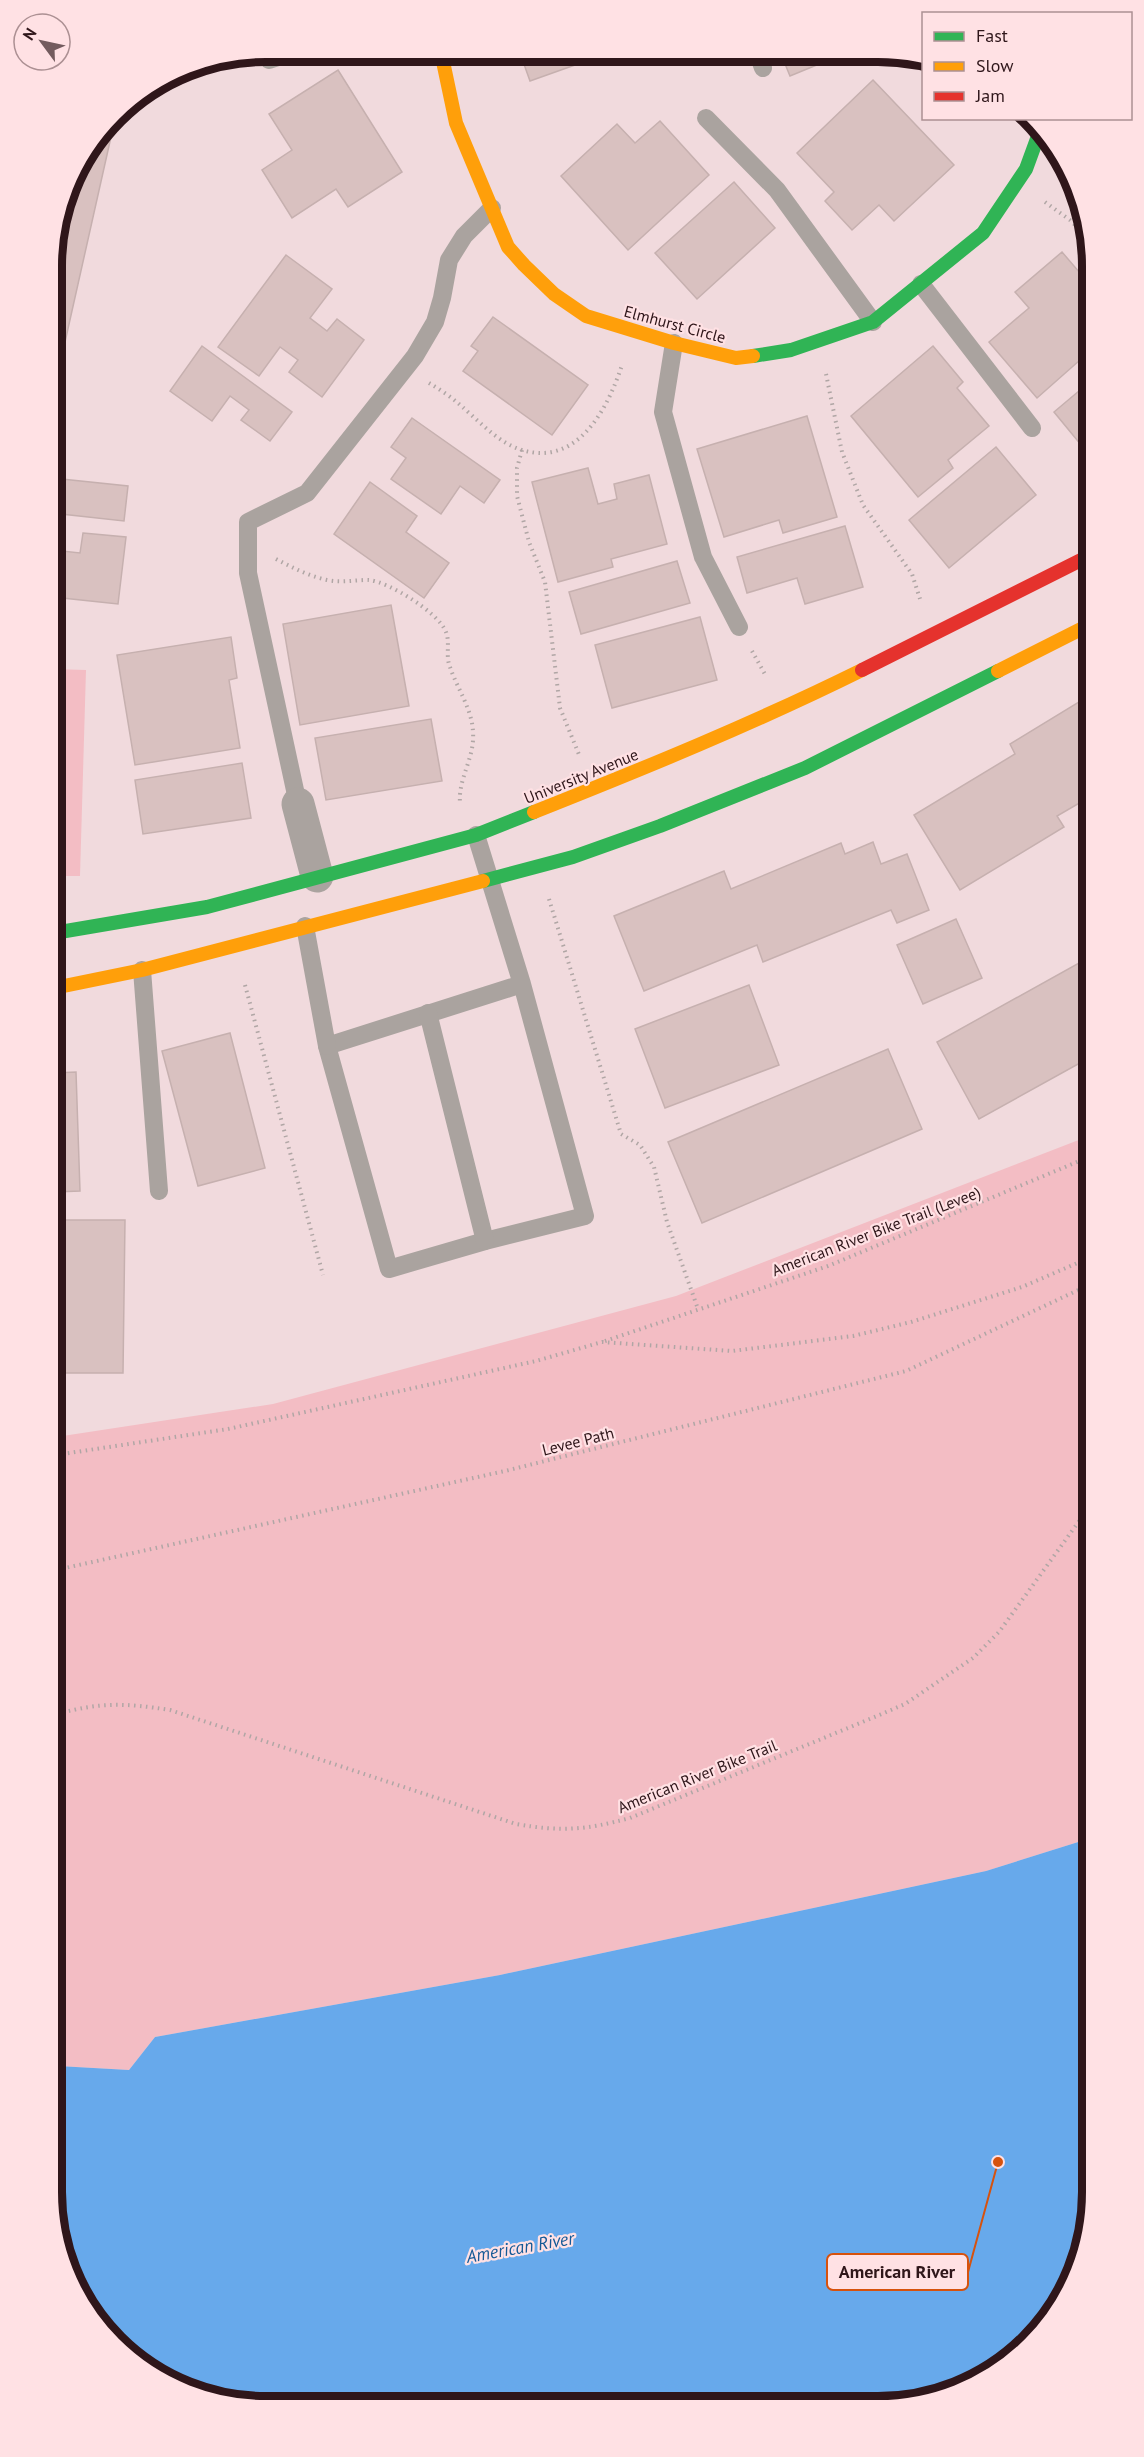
<svg xmlns="http://www.w3.org/2000/svg" width="1144" height="2457" viewBox="0 0 1144 2457" font-family="'PT Sans',sans-serif">
<rect width="100%" height="100%" fill="#f1dadd"/>
<g fill="#f3bdc4">
<path d="M53 669 86 670 80 876H54Z"/>
<path d="M1089 1136 1091 1838 986 1871 500 1975 155 2037 129 2070 58 2066 56 1437 273 1404 676 1296Z"/>
</g>
<path fill="#67a9eb" d="M1091 1838 1093 2206 1077 2273 1040 2333 997 2370 934 2399 224 2402 124 2352 87 2310 58 2247V2066L129 2070 155 2037 500 1975 986 1871Z"/>
<g fill="#d9c1c0" stroke="#c6b0af" stroke-width="1.5">
<path d="M520 53H586L589 60 530 81Z"/>
<path d="M781 54 841 55 790 76Z"/>
<path d="M214 61 122 107 184 67Z"/>
<path d="M338 70 402 172 348 207 336 189 292 218 262 170 292 150 269 114Z"/>
<path d="M873 80 954 165 894 221 879 205 852 230 825 201 834 192 797 153Z"/>
<path d="M660 121 709 175 628 250 561 176 617 124 635 143Z"/>
<path d="M107 127 113 128 52 400 51 251 73 170Z"/>
<path d="M734 182 775 228 697 299 655 253Z"/>
<path d="M1062 252 1086 280V368L1080 360 1037 398 989 342 1029 308 1015 292Z"/>
<path d="M286 255 332 289 310 318 327 331 337 319 364 340 322 397 289 372 298 360 280 347 259 376 218 347Z"/>
<path d="M493 317 588 385 552 435 463 371 478 351 471 346Z"/>
<path d="M202 346 292 412 270 441 241 420 249 410 230 396 212 421 170 391Z"/>
<path d="M933 346 963 382 957 388 989 426 948 460 953 468 918 497 851 416Z"/>
<path d="M1086 385V451L1054 412Z"/>
<path d="M807 416 837 517 783 533 779 520 724 537 697 449Z"/>
<path d="M412 418 500 480 484 503 460 486 441 514 391 479 406 458 391 447Z"/>
<path d="M996 447 1036 495 949 568 909 520Z"/>
<path d="M588 468 598 504 617 499 614 484 649 475 667 544 611 559 613 567 558 582 532 482Z"/>
<path d="M52 478 128 486 124 521 52 513Z"/>
<path d="M370 482 417 516 406 532 449 563 424 598 334 534Z"/>
<path d="M845 526 863 587 805 604 797 578 747 593 737 557Z"/>
<path d="M83 533 126 537 118 604 53 597V550L80 553Z"/>
<path d="M677 561 690 603 581 634 569 592Z"/>
<path d="M391 605 409 706 300 725 283 624Z"/>
<path d="M700 617 717 680 612 708 595 645Z"/>
<path d="M231 637 237 678 229 680 240 748 135 765 117 655Z"/>
<path d="M1087 697 1088 798 1057 816 1064 827 960 890 914 815 1015 754 1010 744Z"/>
<path d="M431 719 442 781 326 800 315 738Z"/>
<path d="M242 763 251 818 143 834 135 780Z"/>
<path d="M873 842 881 864 907 854 929 910 897 923 891 910 763 962 757 945 644 991 614 916 724 871 731 889 841 843 845 854Z"/>
<path d="M956 919 982 978 923 1004 897 945Z"/>
<path d="M1088 958 1089 1058 979 1119 937 1042Z"/>
<path d="M749 985 779 1065 665 1108 635 1029Z"/>
<path d="M230 1033 265 1168 198 1186 162 1051Z"/>
<path d="M888 1049 922 1129 702 1223 668 1142Z"/>
<path d="M76 1072 80 1191 55 1192 54 1073Z"/>
<path d="M55 1220H125L123 1373H55Z"/>
</g>
<g fill="none" stroke-linecap="round" stroke-linejoin="round">
<g stroke="#b0a6a5" stroke-width="4" stroke-dasharray="1.5 4.5" stroke-linecap="butt">
<path d="M1045 202 1070 220 1086 236"/>
<path d="M826 374 842 452 863 505 912 574 921 602"/>
<path d="M429 383C439 389 450 396 459 404 478 420 498 443 522 450 578 467 608 408 622 365"/>
<path d="M522 450 517 468V496L529 542 545 582 560 708 580 757"/>
<path d="M276 559C293 568 309 576 327 580 341 583 354 580 368 580 388 581 439 613 446 632 450 642 446 654 449 664 456 687 472 708 473 732 475 758 458 778 460 803"/>
<path d="M752 651 766 676"/>
<path d="M549 899 621 1134 640 1145 654 1167 667 1222 698 1309"/>
<path d="M245 985 323 1275"/>
<path d="M605 1341 828 1266 1089 1157"/>
<path d="M56 1455 228 1429 536 1361 602 1342 732 1351 853 1336 911 1322 1022 1287 1089 1258"/>
<path d="M56 1570 505 1471 906 1371 1089 1285"/>
<path d="M57 1714C101 1702 125 1703 170 1710L516 1824C562 1832 585 1830 630 1818L877 1716 905 1704 973 1658 999 1632 1090 1506"/>
</g>
<g stroke="#aaa39f" stroke-width="18">
<path d="M264 51 269 60 297 51"/>
<path d="M758 54 763 68"/>
<path d="M706 118 777 190 873 322"/>
<path d="M921 284 1032 428"/>
<path d="M674 343 663 412 703 557 739 627"/>
<path d="M298 804 248 573V522L307 493 415 356 435 322 442 298 449 260 464 236 492 208"/>
<path d="M476 835 522 984 585 1216 485 1241 389 1269 327 1046 522 984"/>
<path d="M305 926 327 1046"/>
<path d="M142 970 159 1191"/>
<path d="M428 1013 485 1241"/>
</g>
<path stroke="#aaa39f" stroke-width="33" d="M298 804 317 876"/>
<g stroke="#30b455" stroke-width="14">
<path d="M753 356 791 350 873 322 983 233 1026 169 1041 128"/>
<path d="M483 881 573 857 660 826 805 768 998 671"/>
<path d="M54 933 207 907 476 835 534 812"/>
</g>
<g stroke="#ff9f0a" stroke-width="14">
<path d="M441 52 456 123 508 247 524 265 554 294 586 316 674 343 736 358 753 356"/>
<path d="M998 671 1087 626"/>
<path d="M534 812C645 768 755 723 862 670"/>
<path d="M54 988 142 970 483 881"/>
</g>
<path stroke="#e5322d" stroke-width="14" d="M862 670 1087 557"/>
</g>
<g text-anchor="middle" dominant-baseline="central" stroke-width="4.5" stroke-linejoin="round" paint-order="stroke">
<g font-size="16" fill="#2f161a" stroke="#ffe1e4">
<text transform="translate(675 324) rotate(15)">Elmhurst Circle</text>
<text transform="translate(581 776) rotate(-22)">University Avenue</text>
<text transform="translate(876 1231) rotate(-21)">American River Bike Trail (Levee)</text>
<text transform="translate(578 1441) rotate(-14)">Levee Path</text>
<text transform="translate(697 1776) rotate(-22)">American River Bike Trail</text>
</g>
<g font-size="18" font-style="italic" fill="#155996" stroke="#ffe1e4">
<text transform="translate(520 2247) rotate(-10)">American River</text>
</g>
</g>
<path d="M0 0H1144V2457H0ZM266 62H878A204 204 0 0 1 1082 266V2192A204 204 0 0 1 878 2396H266A204 204 0 0 1 62 2192V266A204 204 0 0 1 266 62Z" fill="#ffe1e4" fill-rule="evenodd"/>
<path fill="none" stroke="#2f161a" stroke-width="8" d="M266 62H878A204 204 0 0 1 1082 266V2192A204 204 0 0 1 878 2396H266A204 204 0 0 1 62 2192V266A204 204 0 0 1 266 62Z"/>
<path fill="none" stroke="#d6520d" stroke-width="2" d="M998 2162L968 2272"/>
<circle fill="#d6520d" stroke="#ffe1e4" stroke-width="2" cx="998" cy="2162" r="6"/>
<rect fill="#ffe1e4" stroke="#d6520d" stroke-width="2" x="827" y="2254" width="141" height="36" rx="6"/>
<g font-size="18" text-anchor="middle" font-weight="bold" fill="#2f161a">
<text x="897" y="2278">American River</text>
</g>
<rect x="922" y="12" width="210" height="108" fill="#ffe1e4" stroke="#ac9093" stroke-width="1.5"/>
<rect x="934" y="32" width="30" height="9" fill="#30b455" stroke="#ac9093" stroke-width="1.5"/>
<text x="976" y="42" font-size="18" fill="#2f161a">Fast</text>
<rect x="934" y="62" width="30" height="9" fill="#ff9f0a" stroke="#ac9093" stroke-width="1.5"/>
<text x="976" y="72" font-size="18" fill="#2f161a">Slow</text>
<rect x="934" y="92" width="30" height="9" fill="#e5322d" stroke="#ac9093" stroke-width="1.5"/>
<text x="976" y="102" font-size="18" fill="#2f161a">Jam</text>
<g transform="translate(42 42) rotate(303)"><circle r="28" fill="#ffe1e4" stroke="#ac9093" stroke-width="1.5"/>
<path d="M0-4.5L10 22L0 15L-10 22Z" fill="#735b5e"/>
<text y="-9" font-size="16" font-weight="bold" text-anchor="middle" fill="#2f161a">N</text>
</g>
</svg>
